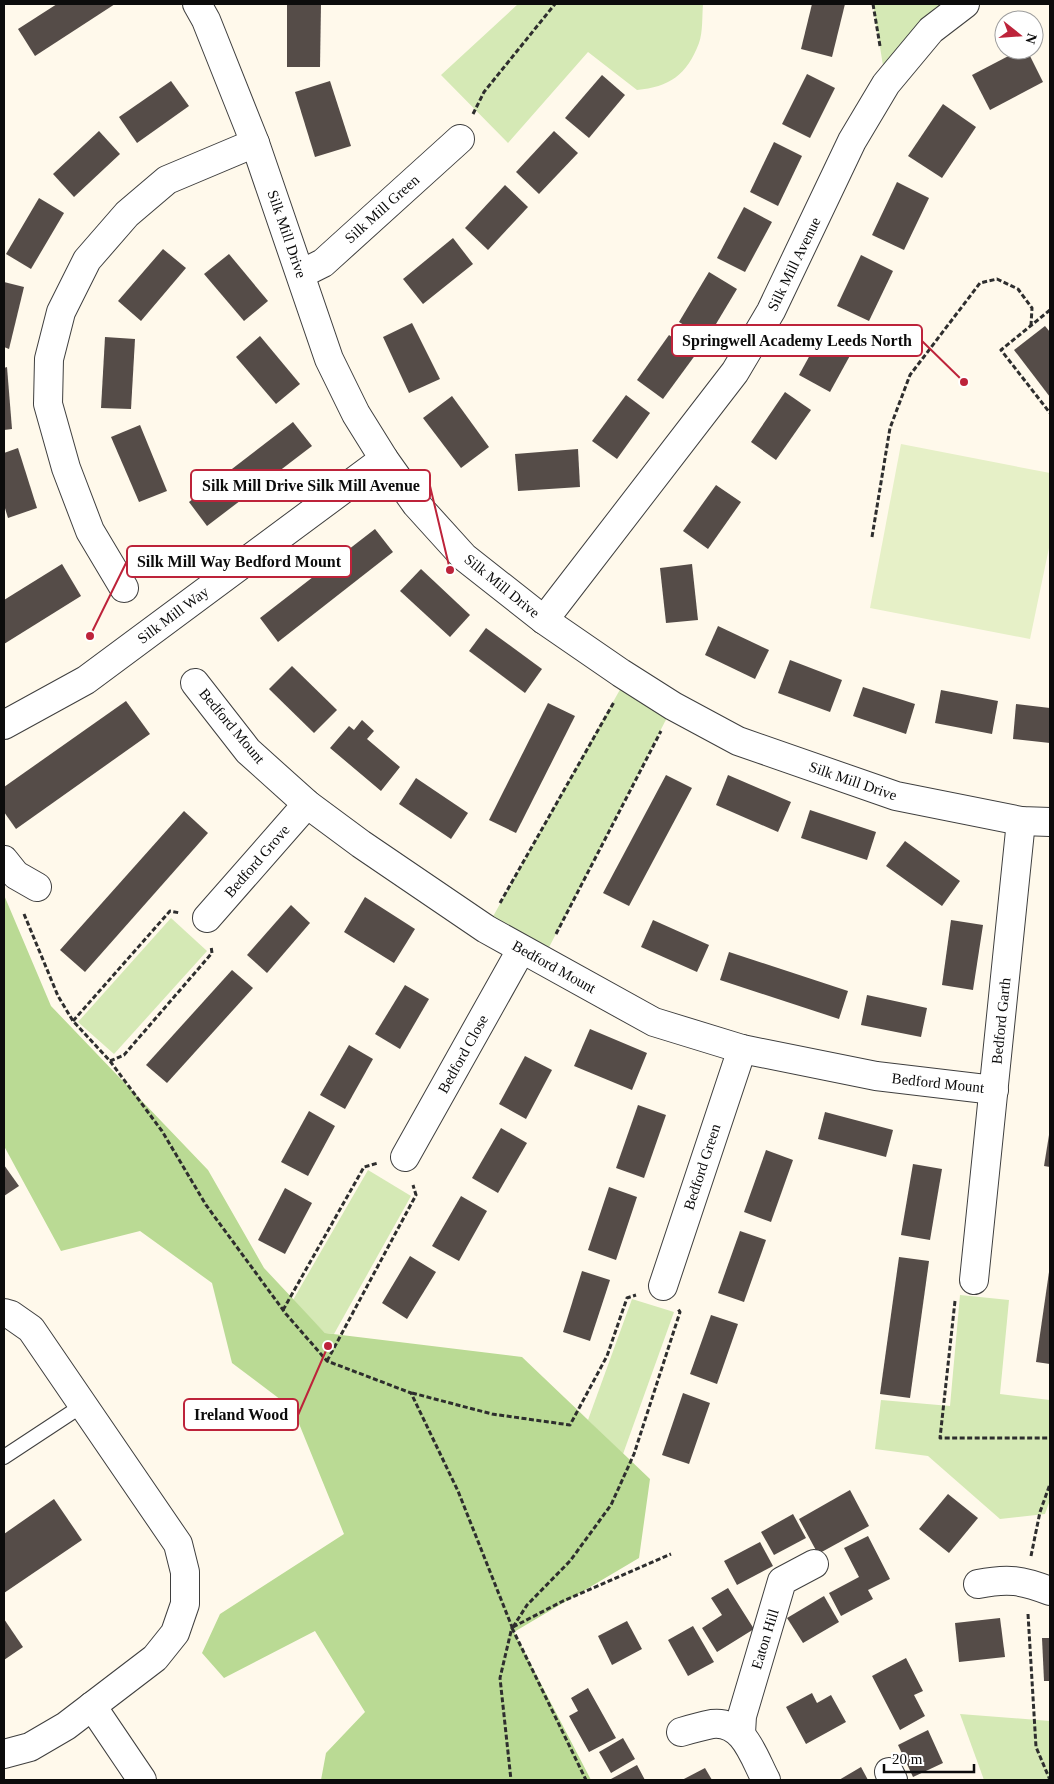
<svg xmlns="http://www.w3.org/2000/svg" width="1054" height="1784" viewBox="0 0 1054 1784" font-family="'Times New Roman',serif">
<rect width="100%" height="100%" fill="#fff9eb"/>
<g fill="#d5e9b5">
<path d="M518 4H703C702 16 703 32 699 43 687 75 669 87 637 90L588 52 508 143 441 75Z"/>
<path d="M873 4H965L886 84Z"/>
<path d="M627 677 673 706 542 961 486 929Z"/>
<path d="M171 918 207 951 114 1054 78 1022Z"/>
<path d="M368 1170 411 1196 334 1334 325 1333 293 1300Z"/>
<path d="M960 1295 1009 1300 1000 1394 1050 1400V1500L1045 1514 1000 1519 928 1456 875 1449 881 1400 950 1406Z"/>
<path d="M632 1299 674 1312 623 1454 588 1420Z"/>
<path d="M960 1714 1050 1721V1780H984Z"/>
</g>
<path fill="#bada94" d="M4 895 51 1006 208 1170 264 1268 325 1333 522 1357 650 1479 639 1558 514 1632 591 1780H321L326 1753 365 1712 315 1631 224 1678 202 1653 220 1614 344 1534 293 1409 232 1363 212 1283 140 1231 61 1251 4 1146Z"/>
<path fill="#e6f0c7" d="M901 444 1050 473V543L1030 639 870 608Z"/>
<g fill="#554c48">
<path d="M57 4H115L35 56 18 29Z"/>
<path d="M287 4H321L320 67H287Z"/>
<path d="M812 4H845L832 57 801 49Z"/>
<path d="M1020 50H1027L1043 82 990 110 972 75Z"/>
<path d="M807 74 835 88 810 138 782 124Z"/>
<path d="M602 75 625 95 589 138 565 118Z"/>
<path d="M171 81 189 106 137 143 119 117Z"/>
<path d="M330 81 351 146 315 157 295 92Z"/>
<path d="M943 104 976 127 942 178 908 156Z"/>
<path d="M99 131 120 154 74 197 53 174Z"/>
<path d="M554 131 578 153 539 194 516 172Z"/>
<path d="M774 142 802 156 778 206 750 192Z"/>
<path d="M897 182 929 198 904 250 872 235Z"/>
<path d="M505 185 528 207 488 250 465 228Z"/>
<path d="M39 198 64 213 31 269 6 254Z"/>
<path d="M744 207 772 222 745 272 717 258Z"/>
<path d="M453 238 473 264 423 304 403 279Z"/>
<path d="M163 249 186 268 141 321 118 301Z"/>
<path d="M229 254 268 301 244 321 204 274Z"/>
<path d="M861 255 893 271 869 321 837 306Z"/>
<path d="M709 272 737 289 707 339 679 322Z"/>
<path d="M4 282 24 287 9 349 4 347Z"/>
<path d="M412 323 440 379 409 393 383 337Z"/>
<path d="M827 324 858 341 830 392 799 375Z"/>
<path d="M1045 326 1050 332V397L1014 350Z"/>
<path d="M669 335 696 354 663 399 637 380Z"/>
<path d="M260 336 300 384 276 404 236 357Z"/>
<path d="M105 337 135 339 131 409 101 408Z"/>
<path d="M7 367 12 429 4 430V368Z"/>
<path d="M785 392 811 410 776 460 751 442Z"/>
<path d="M626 395 650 413 617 459 592 441Z"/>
<path d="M452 396 489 447 461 468 423 418Z"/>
<path d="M293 422 312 446 207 526 189 502Z"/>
<path d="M140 425 167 491 139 502 111 437Z"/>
<path d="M18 448 37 508 8 518 4 505V453Z"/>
<path d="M578 449 580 487 518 491 515 454Z"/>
<path d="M716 485 741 502 708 549 683 531Z"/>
<path d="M375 529 393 552 278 642 260 618Z"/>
<path d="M62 564 81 596 4 644V600Z"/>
<path d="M692 564 698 620 666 623 660 568Z"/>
<path d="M421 569 470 615 450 637 400 591Z"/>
<path d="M718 626 769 650 755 679 705 655Z"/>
<path d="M486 628 542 669 525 693 469 651Z"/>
<path d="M790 660 842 680 830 712 778 693Z"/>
<path d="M292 666 337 710 314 733 269 689Z"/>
<path d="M863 687 915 704 906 734 853 716Z"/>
<path d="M941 690 998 701 992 734 935 723Z"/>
<path d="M126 701 150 734 16 829 4 812V787Z"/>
<path d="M548 703 575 716 516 833 489 820Z"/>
<path d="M1016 704 1050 708V743L1013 739Z"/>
<path d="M362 720 374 731 367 739 400 767 381 791 330 748 349 726 354 730Z"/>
<path d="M666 775 692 788 629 906 603 893Z"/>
<path d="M728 775 791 802 778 832 716 805Z"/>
<path d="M416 778 468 813 451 839 399 804Z"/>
<path d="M810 810 876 832 867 860 801 838Z"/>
<path d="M184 811 208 833 85 972 60 950Z"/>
<path d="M905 841 960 881 942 906 886 866Z"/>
<path d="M365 897 415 929 394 963 344 932Z"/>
<path d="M291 905 310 923 267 973 247 955Z"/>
<path d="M653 920 709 945 697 972 641 947Z"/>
<path d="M951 920 983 925 973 990 942 985Z"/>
<path d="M729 952 848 991 839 1019 720 980Z"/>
<path d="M232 970 253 988 167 1083 146 1065Z"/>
<path d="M405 985 429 999 400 1049 375 1034Z"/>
<path d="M867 995 927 1008 921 1037 861 1025Z"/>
<path d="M590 1029 647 1053 632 1090 574 1066Z"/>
<path d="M349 1045 373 1059 345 1109 320 1095Z"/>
<path d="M525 1056 552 1070 526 1119 499 1104Z"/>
<path d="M638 1105 666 1115 644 1178 616 1168Z"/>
<path d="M309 1111 335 1126 308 1176 281 1162Z"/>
<path d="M825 1112 893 1130 886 1157 818 1139Z"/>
<path d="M501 1128 527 1143 498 1193 472 1178Z"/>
<path d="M1049 1135H1050V1167L1044 1166Z"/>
<path d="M766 1150 793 1160 771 1222 744 1212Z"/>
<path d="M913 1164 942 1169 930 1240 901 1235Z"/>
<path d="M4 1165 19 1186 4 1196Z"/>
<path d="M609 1187 637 1197 616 1260 588 1250Z"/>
<path d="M285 1188 312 1203 285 1254 258 1240Z"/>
<path d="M461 1196 487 1211 459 1261 432 1246Z"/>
<path d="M740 1231 766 1240 744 1302 718 1293Z"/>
<path d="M410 1256 436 1272 407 1319 382 1303Z"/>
<path d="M899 1257 929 1261 910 1398 880 1394Z"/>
<path d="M582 1271 610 1280 590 1341 563 1332Z"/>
<path d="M1049 1272H1050V1364L1036 1362Z"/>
<path d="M711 1315 738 1324 717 1384 690 1374Z"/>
<path d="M683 1393 710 1403 689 1464 662 1455Z"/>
<path d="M850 1490 869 1526 818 1554 799 1519Z"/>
<path d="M948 1494 978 1518 949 1553 919 1529Z"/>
<path d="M54 1499 82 1540 4 1593V1534Z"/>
<path d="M793 1514 806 1538 774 1555 761 1532Z"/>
<path d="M868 1536 890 1579 868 1590 873 1599 841 1616 829 1593 859 1577 844 1548Z"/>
<path d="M760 1542 773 1566 737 1585 724 1561Z"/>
<path d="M728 1588 754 1629 717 1652 702 1628 722 1615 711 1598Z"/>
<path d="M824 1596 839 1622 803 1643 787 1618Z"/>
<path d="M1000 1618 1005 1657 959 1662 955 1623Z"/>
<path d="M4 1619 23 1647 4 1660Z"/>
<path d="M627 1621 642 1649 612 1665 598 1636Z"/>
<path d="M693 1626 714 1662 688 1676 668 1640Z"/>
<path d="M1042 1638H1050V1681H1044Z"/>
<path d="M906 1658 923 1691 914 1695 925 1716 900 1730 872 1676Z"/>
<path d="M588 1688 616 1738 589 1752 569 1716 578 1711 571 1698Z"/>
<path d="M812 1693 817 1703 831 1695 846 1722 806 1744 786 1707Z"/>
<path d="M928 1730 943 1763 913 1777 898 1745Z"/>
<path d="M623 1738 635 1759 611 1773 599 1752Z"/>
<path d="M637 1765 645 1780H612L611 1779Z"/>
<path d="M861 1767 868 1780H839Z"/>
<path d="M705 1768 712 1780H682Z"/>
</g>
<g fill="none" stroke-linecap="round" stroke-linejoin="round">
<g stroke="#3f3f3f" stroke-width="16">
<path id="lane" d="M4 1457 83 1405"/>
</g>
<g stroke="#3f3f3f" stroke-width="30">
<g id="street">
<path d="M197 4 206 20 255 143 329 359 356 414 384 459 416 504 464 557 544 620 621 673 673 706 738 741 896 796 1021 821 1050 822"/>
<path d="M301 274 323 263 460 139"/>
<path d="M124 588 90 531 66 468 48 404 49 359 61 312 87 260 127 214 167 180 255 143"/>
<path d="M544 620 735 372 771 311 852 141 886 84 931 30 965 4"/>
<path d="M195 683 248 751 307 804 361 844 486 929 654 1022 742 1049 876 1076 994 1090"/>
<path d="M4 725 86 680 384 459"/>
<path d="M4 860 16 875 37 887"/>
<path d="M207 918 307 804"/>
<path d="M405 1157 521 950"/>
<path d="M974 1280 1021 821"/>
<path d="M663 1286 742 1049"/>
<path d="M4 1313 11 1315 31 1329 178 1544 185 1572V1604L175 1633 155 1658 66 1726 30 1747 4 1754"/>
<path d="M978 1584C1008 1578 1022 1580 1050 1591"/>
<path d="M92 1706 142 1780"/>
<path d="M681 1732C691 1729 702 1726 712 1724 744 1720 754 1758 766 1780"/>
<path d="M741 1733 742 1716 782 1581 814 1564"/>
<path d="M889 1772 893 1780"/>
</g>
</g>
<g stroke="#2e2e2e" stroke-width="3" stroke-dasharray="5 2.5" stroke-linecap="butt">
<path d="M873 4 880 46"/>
<path d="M473 114 484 92 555 4"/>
<path d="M1050 310 1001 350 1050 413"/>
<path d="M872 537 890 428 910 375 980 283 997 279 1018 289 1032 308 1031 325"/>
<path d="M500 903 614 702"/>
<path d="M24 914 58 996 73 1021 110 1061 162 1131 206 1205 286 1314 327 1361 411 1393 458 1491 512 1627 500 1678 511 1780"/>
<path d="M556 934 661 731"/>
<path d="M73 1021 170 911 180 913"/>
<path d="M110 1061 124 1055 212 953 211 946"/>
<path d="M955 1301 940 1438H1050"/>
<path d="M283 1310 364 1167 378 1163"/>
<path d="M327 1361 416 1195 413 1185"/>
<path d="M412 1393 492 1414 570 1425 607 1356 627 1298 636 1295"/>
<path d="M1031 1556 1040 1512 1050 1484"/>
<path d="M1028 1614 1036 1747 1050 1780"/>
<path d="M513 1627 527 1605 570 1561 611 1505 634 1454 680 1312 678 1309"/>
<path d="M513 1627 563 1601 671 1554"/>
<path d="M512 1628 586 1780"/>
</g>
<use href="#lane" stroke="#fff" stroke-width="14"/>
<use href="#street" stroke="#fff" stroke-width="28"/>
</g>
<g text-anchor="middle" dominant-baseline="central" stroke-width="5" stroke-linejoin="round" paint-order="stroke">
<g font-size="15" fill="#0c0c0c" stroke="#fff">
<text transform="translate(382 209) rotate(-42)">Silk Mill Green</text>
<text transform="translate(287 234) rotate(71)">Silk Mill Drive</text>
<text transform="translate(794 264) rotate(-64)">Silk Mill Avenue</text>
<text transform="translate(502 586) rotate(39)">Silk Mill Drive</text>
<text transform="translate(173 615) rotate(-37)">Silk Mill Way</text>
<text transform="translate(232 726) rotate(50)">Bedford Mount</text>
<text transform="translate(853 781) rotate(19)">Silk Mill Drive</text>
<text transform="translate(257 861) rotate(-49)">Bedford Grove</text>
<text transform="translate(554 967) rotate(29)">Bedford Mount</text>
<text transform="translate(1001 1021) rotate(-84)">Bedford Garth</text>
<text transform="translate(463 1054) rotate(-61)">Bedford Close</text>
<text transform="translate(938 1083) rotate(6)">Bedford Mount</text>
<text transform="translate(702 1167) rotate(-72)">Bedford Green</text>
<text transform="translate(765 1639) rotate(-73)">Eaton Hill</text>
</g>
</g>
<path fill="none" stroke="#bd233a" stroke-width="2" d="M964 382L922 341M450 570L430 486M90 636L127 561M328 1346L298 1415"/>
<g fill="#bd233a" stroke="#fff" stroke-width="2">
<circle cx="964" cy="382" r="5"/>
<circle cx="450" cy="570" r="5"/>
<circle cx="90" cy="636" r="5"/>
<circle cx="328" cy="1346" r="5"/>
</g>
<g fill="#fff" stroke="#bd233a" stroke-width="2">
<rect x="672" y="325" width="250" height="31" rx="5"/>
<rect x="191" y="470" width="239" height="31" rx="5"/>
<rect x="127" y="546" width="224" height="31" rx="5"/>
<rect x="184" y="1399" width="114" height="31" rx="5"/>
</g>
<g font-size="16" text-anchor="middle" font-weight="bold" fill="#0c0c0c">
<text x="797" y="346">Springwell Academy Leeds North</text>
<text x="311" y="491">Silk Mill Drive Silk Mill Avenue</text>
<text x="239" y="567">Silk Mill Way Bedford Mount</text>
<text x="241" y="1420">Ireland Wood</text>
</g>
<rect width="1054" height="1784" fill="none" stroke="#0c0c0c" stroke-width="10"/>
<g transform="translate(1019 35) rotate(107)"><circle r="24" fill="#ffffff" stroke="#9e9e9e"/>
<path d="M0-4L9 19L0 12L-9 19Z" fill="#bd233a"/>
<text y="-8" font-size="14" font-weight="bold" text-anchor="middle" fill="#0c0c0c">N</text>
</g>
<path d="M884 1764v8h90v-8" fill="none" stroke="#0c0c0c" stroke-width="2.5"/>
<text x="892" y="1764" font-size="15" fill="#0c0c0c" stroke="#ffffff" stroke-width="4" paint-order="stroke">20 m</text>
</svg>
